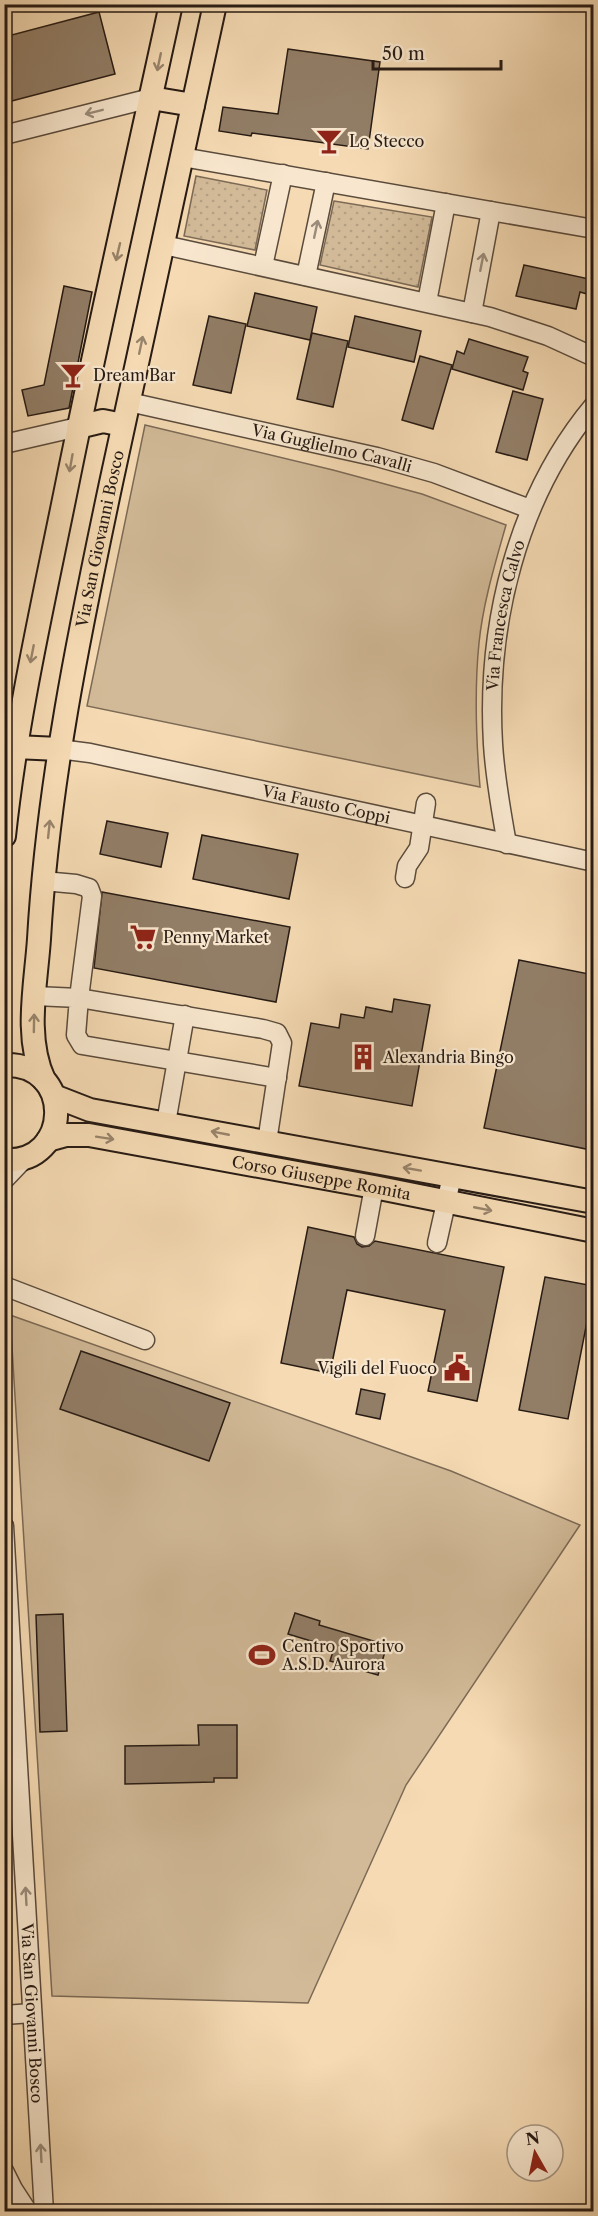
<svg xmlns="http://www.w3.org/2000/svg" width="598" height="2216" viewBox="0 0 598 2216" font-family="'Libre Caslon Text',serif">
<defs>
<pattern id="park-dots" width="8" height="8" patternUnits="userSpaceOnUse" patternTransform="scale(1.5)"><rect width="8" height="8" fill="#d2ba98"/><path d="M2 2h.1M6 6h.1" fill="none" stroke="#b49f82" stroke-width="1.8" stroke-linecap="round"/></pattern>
</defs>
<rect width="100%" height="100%" fill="#f5dab3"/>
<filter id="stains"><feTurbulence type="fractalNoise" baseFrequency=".00333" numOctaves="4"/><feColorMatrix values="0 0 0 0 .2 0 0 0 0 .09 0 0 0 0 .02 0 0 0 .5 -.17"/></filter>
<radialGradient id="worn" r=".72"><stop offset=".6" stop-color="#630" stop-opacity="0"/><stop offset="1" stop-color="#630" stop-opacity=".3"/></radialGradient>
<g fill="#d2ba98" stroke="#7c6a56" stroke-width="1.5">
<path d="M145 425 333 470 422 494 506 525C495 564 483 603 479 643 474 692 476 739 480 787L87 706Z"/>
<path d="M10 1315 451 1471 580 1525 406 1785 308 2003 52 1996Z"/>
</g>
<g fill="url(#park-dots)" stroke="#7c6a56" stroke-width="1.5">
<path d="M196 176 267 190 255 250 184 236Z"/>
<path d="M334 201 432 217 418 287 320 265Z"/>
</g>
<g fill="#927e67" stroke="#271b14" stroke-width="1.5">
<path d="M99 12 115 74 4 103V37Z"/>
<path d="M288 49 380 62 368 149 252 133 251 136 219 131 223 107 278 114Z"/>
<path d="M524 265 594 280V296L580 292 576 309 516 296Z"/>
<path d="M64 286 92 292 69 408 28 416 22 390 44 385Z"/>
<path d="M255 293 317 307 310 340 247 326Z"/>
<path d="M209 316 246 324 231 393 193 385Z"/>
<path d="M355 316 421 331 414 362 348 347Z"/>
<path d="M312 333 348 341 333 407 297 399Z"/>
<path d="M469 339 528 357 523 371 528 373 523 390 452 369 457 351 464 354Z"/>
<path d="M420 356 452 365 433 429 402 420Z"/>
<path d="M513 391 543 399 527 460 496 452Z"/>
<path d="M107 821 168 833 161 867 100 854Z"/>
<path d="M202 835 298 854 289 899 193 879Z"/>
<path d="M102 892 290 927 276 1002 94 968Z"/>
<path d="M519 960 594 975V1137L591 1150 484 1128Z"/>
<path d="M394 999 430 1005 412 1106 299 1086 311 1023 339 1028 341 1014 364 1018 366 1007 392 1012Z"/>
<path d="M308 1227 354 1237 357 1244 362 1247 369 1246 375 1241 504 1267 477 1401 428 1391 445 1310 347 1290 330 1373 281 1363Z"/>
<path d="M545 1277 594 1286 568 1419 519 1410Z"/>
<path d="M81 1351 230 1403 209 1461 60 1409Z"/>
<path d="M361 1389 385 1394 380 1419 356 1414Z"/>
<path d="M295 1613 320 1621 319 1625 387 1645 378 1675 330 1661 334 1648 288 1634Z"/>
<path d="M63 1614 67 1731 40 1732 36 1615Z"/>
<path d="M198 1725H237V1778H214V1782L125 1784V1746L199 1745Z"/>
</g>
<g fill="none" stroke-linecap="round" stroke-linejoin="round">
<g stroke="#5a4b3c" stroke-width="21">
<g id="minor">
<path d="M4 135 151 98"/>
<path d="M182 157 594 229"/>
<path d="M164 245 490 317 548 336 594 357"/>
<path d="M263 266 283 174"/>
<path d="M306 276 326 182"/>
<path d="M427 302 446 203"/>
<path d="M472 313 491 211"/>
<path id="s1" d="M129 402 377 457 434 473 530 509"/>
<path d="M4 444 78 427"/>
<path id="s2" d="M59 749 90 753 594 862"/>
<path id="s3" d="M507 844C501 811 495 777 493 744 486 625 517 497 594 405"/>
<path d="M405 878 407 866 419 848 426 803"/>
<path d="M43 881 76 884 89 888 92 896 79 998 263 1029 277 1033 282 1043 267 1142"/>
<path d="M35 996 79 998 76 1035 82 1045 277 1078"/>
<path d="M166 1123 185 1015"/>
<path d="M4 1180 26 1157"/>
<path d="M365 1236 374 1187"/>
<path d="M437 1243 452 1176"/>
<path d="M4 1286 145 1340"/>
<path id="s4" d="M4 1526 44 2212"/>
<path d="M4 2015 32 2013"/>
<path d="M4 2171 13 2189 28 2212"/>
</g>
</g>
<g stroke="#271b14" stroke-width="26">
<g id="major">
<path d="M151 98 193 105"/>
<path d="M78 427 103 421 123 425"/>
<path d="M15 747 59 749"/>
<path d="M4 836C17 714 45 595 69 475 101 318 137 161 171 4"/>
<path d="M4 1065C75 1062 72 1165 4 1160"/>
<path id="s5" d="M44 1080C24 1037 36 984 39 939 48 784 79 634 111 483 146 323 180 164 215 4"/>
<path d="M54 1096 90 1110 594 1202"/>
<path id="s6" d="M48 1140 66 1135H89L374 1187 594 1231"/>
</g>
</g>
<use href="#minor" stroke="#f8e7ce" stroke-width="18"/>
<use href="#major" stroke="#f5dab3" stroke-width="22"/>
</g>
<defs><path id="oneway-shaft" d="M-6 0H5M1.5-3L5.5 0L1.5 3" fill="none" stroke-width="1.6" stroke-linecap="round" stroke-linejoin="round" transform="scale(1.5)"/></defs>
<g stroke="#98846b">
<use href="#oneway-shaft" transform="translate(159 62) rotate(102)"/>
<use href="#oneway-shaft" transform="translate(118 252) rotate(103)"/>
<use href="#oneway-shaft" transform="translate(141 345) rotate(-78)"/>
<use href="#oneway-shaft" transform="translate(71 463) rotate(100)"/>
<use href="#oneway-shaft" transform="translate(32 654) rotate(101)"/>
<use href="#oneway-shaft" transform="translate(49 829) rotate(-84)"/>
<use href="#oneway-shaft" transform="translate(34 1023) rotate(-89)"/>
<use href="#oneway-shaft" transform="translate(220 1133) rotate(-169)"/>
<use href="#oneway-shaft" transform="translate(105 1138) rotate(9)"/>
<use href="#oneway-shaft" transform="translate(412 1169) rotate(-170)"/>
<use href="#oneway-shaft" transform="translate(483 1209) rotate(11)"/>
</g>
<g stroke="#9a8b7a">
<use href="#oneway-shaft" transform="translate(94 112) rotate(166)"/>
<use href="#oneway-shaft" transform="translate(316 229) rotate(-78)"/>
<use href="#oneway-shaft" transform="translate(482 262) rotate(-79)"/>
<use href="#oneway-shaft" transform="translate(26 1896) rotate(-93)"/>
<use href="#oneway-shaft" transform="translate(41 2153) rotate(-93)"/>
</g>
<defs>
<g id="bar-bare" transform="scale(2.07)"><path d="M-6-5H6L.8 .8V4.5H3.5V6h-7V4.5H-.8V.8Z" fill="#8f2418" stroke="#f8e7ce" stroke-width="2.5" paint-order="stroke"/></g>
<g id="supermarket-bare" transform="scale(2.07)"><path d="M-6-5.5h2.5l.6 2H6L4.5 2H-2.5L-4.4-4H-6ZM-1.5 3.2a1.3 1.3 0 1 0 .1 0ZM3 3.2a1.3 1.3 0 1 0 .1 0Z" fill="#8f2418" stroke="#f8e7ce" stroke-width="2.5" paint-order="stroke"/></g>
<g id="building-bare" transform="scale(2.07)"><path d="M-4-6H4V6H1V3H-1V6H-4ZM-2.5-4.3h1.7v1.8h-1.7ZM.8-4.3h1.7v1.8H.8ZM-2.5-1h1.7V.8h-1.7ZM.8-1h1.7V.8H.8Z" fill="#8f2418" stroke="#f8e7ce" stroke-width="2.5" paint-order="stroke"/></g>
<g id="civic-bare" transform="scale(2.07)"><path d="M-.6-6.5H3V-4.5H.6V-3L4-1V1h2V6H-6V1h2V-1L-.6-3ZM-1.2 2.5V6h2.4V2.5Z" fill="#8f2418" stroke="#f8e7ce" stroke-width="2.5" paint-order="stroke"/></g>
<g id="stadium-bare" transform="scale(2.07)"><path d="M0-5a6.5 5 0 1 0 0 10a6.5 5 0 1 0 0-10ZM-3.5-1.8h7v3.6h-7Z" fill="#8f2418" stroke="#f8e7ce" stroke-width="2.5" paint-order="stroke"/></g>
</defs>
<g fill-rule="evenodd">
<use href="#bar-bare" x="329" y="141"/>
<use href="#bar-bare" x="73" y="375"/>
<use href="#supermarket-bare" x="143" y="937"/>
<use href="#building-bare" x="363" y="1057"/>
<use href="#civic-bare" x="457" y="1368"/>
<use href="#stadium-bare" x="262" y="1655"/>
</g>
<g text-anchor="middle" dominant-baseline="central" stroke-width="4.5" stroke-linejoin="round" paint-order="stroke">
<g font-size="16" fill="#271b14" stroke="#f8e7ce" text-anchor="start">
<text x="349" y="141">Lo Stecco</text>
<text x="93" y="375">Dream Bar</text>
<text x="163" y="937">Penny Market</text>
<text x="383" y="1057">Alexandria Bingo</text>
<text x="437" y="1368" text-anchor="end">Vigili del Fuoco</text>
<text x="282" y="1646">Centro Sportivo<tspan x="282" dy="18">A.S.D. Aurora</tspan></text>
</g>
<g font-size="16" fill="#271b14" stroke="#f8e7ce">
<text stroke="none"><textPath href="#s1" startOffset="208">Via Guglielmo Cavalli</textPath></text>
<text stroke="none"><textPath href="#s5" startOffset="548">Via San Giovanni Bosco</textPath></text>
<text stroke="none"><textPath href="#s3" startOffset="231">Via Francesca Calvo</textPath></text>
<text stroke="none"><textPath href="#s2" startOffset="273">Via Fausto Coppi</textPath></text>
<text stroke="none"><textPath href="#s6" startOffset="278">Corso Giuseppe Romita</textPath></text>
<text stroke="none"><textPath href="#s4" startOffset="488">Via San Giovanni Bosco</textPath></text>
</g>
</g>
<rect width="598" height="2216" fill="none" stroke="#f5dab3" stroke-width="24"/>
<rect x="6" y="6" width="586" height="2204" fill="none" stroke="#271b14" stroke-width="3"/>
<rect x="12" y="12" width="574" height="2192" fill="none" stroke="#271b14" stroke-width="1.5"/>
<g transform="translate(535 2153) rotate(351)"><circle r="28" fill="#f8e7ce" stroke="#a49584" stroke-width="1.5"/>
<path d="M0-4.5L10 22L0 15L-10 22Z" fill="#8f2418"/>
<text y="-9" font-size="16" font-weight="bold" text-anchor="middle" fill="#271b14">N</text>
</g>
<path d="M373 60v9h128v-9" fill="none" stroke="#271b14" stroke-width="3"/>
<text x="382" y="60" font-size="18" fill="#271b14" stroke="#f8e7ce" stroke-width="4.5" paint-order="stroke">50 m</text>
<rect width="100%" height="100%" filter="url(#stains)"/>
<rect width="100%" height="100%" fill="url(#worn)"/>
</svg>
